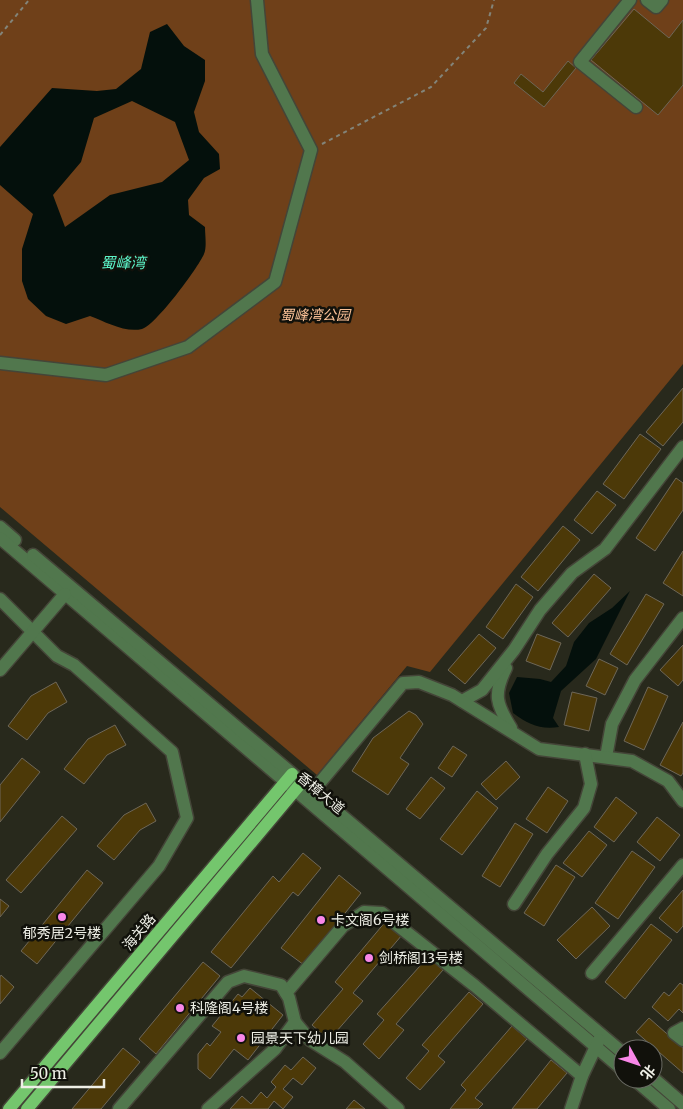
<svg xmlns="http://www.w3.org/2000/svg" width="683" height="1109" viewBox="0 0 683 1109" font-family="Merriweather,'Noto Sans SC',serif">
<rect width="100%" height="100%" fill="#28291c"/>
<path fill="#6f4019" d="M0 0H683V364L430 672 407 666 317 775 0 507Z"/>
<g fill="#04100c" fill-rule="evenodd">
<path d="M167 24 184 46 205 60V81L194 112 199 132 219 154 220 169 204 178 188 200 189 215 205 227C205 235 207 247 204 254 198 268 155 326 142 329 125 333 106 322 90 316L66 324 46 316 28 299 22 281V249L33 214 0 185V147L52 88 97 91 116 89 141 69 150 32ZM132 101 175 122 189 160 162 182 110 195 65 227 53 195 81 162 94 118Z"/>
<path d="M630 591 596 659 561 691 553 718 559 727C540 730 528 724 513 713L509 693 517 677 540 679 551 682 566 666 574 642 589 623 612 608Z"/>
</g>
<g fill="#4c3908" stroke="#6e6758">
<path d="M634 9 669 38 683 20V85L658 115 591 60Z"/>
<path d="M568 61 576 68 544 107 514 83 521 74 543 92Z"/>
<path d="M683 388V422L663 446 646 432Z"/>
<path d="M640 434 661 449 624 499 603 484Z"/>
<path d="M676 478 683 483V510L655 551 636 538Z"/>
<path d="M597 491 616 505 592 534 574 520Z"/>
<path d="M563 526 580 540 538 591 521 577Z"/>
<path d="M683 551V596L663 583Z"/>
<path d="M594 574 611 588 568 637 552 623Z"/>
<path d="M516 584 533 597 503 639 486 627Z"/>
<path d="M646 594 664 604 627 665 610 654Z"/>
<path d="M479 634 496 648 465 684 448 670Z"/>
<path d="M537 634 561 643 550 670 526 661Z"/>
<path d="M683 645V680L678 686 660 670Z"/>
<path d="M599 659 618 668 605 695 586 686Z"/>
<path d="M56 682 67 702 48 713 27 740 8 726 31 696Z"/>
<path d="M648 687 668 696 644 750 624 741Z"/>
<path d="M572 692 597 698 589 731 564 725Z"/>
<path d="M409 711 416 715 423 724 400 758 409 764 388 795 352 771 373 738Z"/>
<path d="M683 722V773L681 776 660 765Z"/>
<path d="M115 725 126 745 107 755 84 784 64 769 88 739Z"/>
<path d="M453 746 467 755 452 777 438 768Z"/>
<path d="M22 758 40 772 0 822V785Z"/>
<path d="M506 761 520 777 496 800 481 784Z"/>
<path d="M431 777 445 788 420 819 406 809Z"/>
<path d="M548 787 568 801 547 833 526 819Z"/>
<path d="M477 791 498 808 462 855 440 839Z"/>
<path d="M616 797 637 813 614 842 594 827Z"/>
<path d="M146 803 156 821 140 830 114 860 97 846 124 815Z"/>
<path d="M62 816 77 829 21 893 6 880Z"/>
<path d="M657 817 680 835 660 861 637 842Z"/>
<path d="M515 823 533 834 500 887 482 876Z"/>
<path d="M589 831 607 845 582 877 563 863Z"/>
<path d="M632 851 655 867 618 919 595 903Z"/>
<path d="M303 853 321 868 298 896 293 892 231 968 211 952 273 876 279 882Z"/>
<path d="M556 865 575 877 544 926 524 913Z"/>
<path d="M87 870 103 883 37 964 21 951Z"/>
<path d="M339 875 361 893 304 965 281 948Z"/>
<path d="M683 890V926L677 933 659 918Z"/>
<path d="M0 899 9 906 0 917Z"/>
<path d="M592 907 610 926 576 959 557 940Z"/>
<path d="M386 921 402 935 353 993 363 1001 329 1040 312 1025 343 989 335 982Z"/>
<path d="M651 924 672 940 625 999 605 982Z"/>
<path d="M428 957 443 970 396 1024 404 1030 379 1059 363 1044 384 1020 377 1014Z"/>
<path d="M203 962 220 976 156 1054 139 1039Z"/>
<path d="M1 975 14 987 0 1004V977Z"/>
<path d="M680 983 683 985V1013L679 1009 668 1021 652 1007 664 992 669 996Z"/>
<path d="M250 988 283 1015 248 1060 234 1049 210 1079 198 1069V1054L207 1043 210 1046 221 1032 212 1026 238 994 242 997Z"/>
<path d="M469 992 483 1004 438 1056 445 1062 420 1090 406 1078 429 1051 422 1045Z"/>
<path d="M649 1018 683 1048V1073L636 1032Z"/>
<path d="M512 1026 527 1039 475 1098 483 1104 478 1109H450L466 1090 461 1085Z"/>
<path d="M123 1048 140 1062 101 1109H72Z"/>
<path d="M303 1057 316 1068 302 1085 293 1078 283 1089 293 1097 283 1109 274 1101 268 1109H230L242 1096 251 1104 261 1092 267 1098 276 1087 271 1082 285 1065 291 1070Z"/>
<path d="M551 1060 567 1073 537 1109H512Z"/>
<path d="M354 1100 365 1109H346Z"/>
</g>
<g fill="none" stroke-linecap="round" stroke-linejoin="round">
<g stroke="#444538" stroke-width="15">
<g id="minor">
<path d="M630 0 580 62 636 107"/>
<path d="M647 0 656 7 662 0"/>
<path d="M0 363 106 375 188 347 275 282 311 150 262 54 257 0"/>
<path d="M0 527 15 540"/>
<path d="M0 538 623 1070"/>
<path d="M33 555 623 1053"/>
<path d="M0 599 57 656 74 665 172 752 187 818 159 866 0 1053"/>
<path d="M506 668C493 694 496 704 511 728"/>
<path d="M0 670 65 594"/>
<path d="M462 701 482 690 514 650 540 610 572 573 605 549 683 447"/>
<path d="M606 757 612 724 635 680 683 618"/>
<path d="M308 797 403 683 419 682 452 695 539 749 632 761 668 781 683 801"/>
<path d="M514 904 547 854 584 808 591 784 585 754"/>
<path d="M592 973 683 865"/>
<path d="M286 993 343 926 364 912 382 913 475 986 582 1076"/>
<path d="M683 1028 674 1033 683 1040"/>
<path d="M653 1078 683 1104"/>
<path d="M634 1079 669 1109"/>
<path d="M119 1109 228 982 244 976 281 985 289 998 295 1022 310 1040 345 1062 398 1109"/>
<path d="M208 1109 275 1049 295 1022"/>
<path d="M571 1109 582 1076 599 1040"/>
</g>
</g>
<g stroke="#444538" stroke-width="15">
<g id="major">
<path d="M9 1109 292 774"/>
<path d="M27 1109 302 782"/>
</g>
</g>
<g stroke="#838479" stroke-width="2" stroke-dasharray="4 4" stroke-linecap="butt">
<path d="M0 35 29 0"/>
<path d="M322 144 431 87 486 28 494 0"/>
</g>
<use href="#minor" stroke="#51774d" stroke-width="12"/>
<use href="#major" stroke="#74c66d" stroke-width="12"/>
</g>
<g fill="#f987e8" stroke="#11110b" stroke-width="2">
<circle cx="62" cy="917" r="5"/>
<circle cx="321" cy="920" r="5"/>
<circle cx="369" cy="958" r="5"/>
<circle cx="180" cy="1008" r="5"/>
<circle cx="241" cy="1038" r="5"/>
</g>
<g text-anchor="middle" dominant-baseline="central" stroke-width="5" stroke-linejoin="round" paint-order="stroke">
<g font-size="14" font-style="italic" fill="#fac197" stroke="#11110b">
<text x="315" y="315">蜀峰湾公园</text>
</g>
<g font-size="14" fill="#eeefe6" stroke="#11110b">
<text transform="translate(321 793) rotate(40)">香樟大道</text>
<text transform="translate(139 932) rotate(-50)">海关路</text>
</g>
<g font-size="14" fill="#eeefe6" stroke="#11110b" text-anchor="start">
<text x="331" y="920">卡文阁6号楼</text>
<text x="62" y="933" text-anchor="middle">郁秀居2号楼</text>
<text x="379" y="958">剑桥阁13号楼</text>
<text x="190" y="1008">科隆阁4号楼</text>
<text x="251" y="1038">园景天下幼儿园</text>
</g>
<g font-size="15" font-style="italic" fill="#5cf3c7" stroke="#11110b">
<text x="123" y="262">蜀峰湾</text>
</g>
</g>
<g transform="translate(638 1064) rotate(130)"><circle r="24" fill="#11110b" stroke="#696a63"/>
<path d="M0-4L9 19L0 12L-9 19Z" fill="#f987e8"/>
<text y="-8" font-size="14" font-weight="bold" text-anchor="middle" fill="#eeefe6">北</text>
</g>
<path d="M22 1079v8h82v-8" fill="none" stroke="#eeefe6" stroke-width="2.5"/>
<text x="30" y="1079" font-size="15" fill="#eeefe6" stroke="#11110b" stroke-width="4" paint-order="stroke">50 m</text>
</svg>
